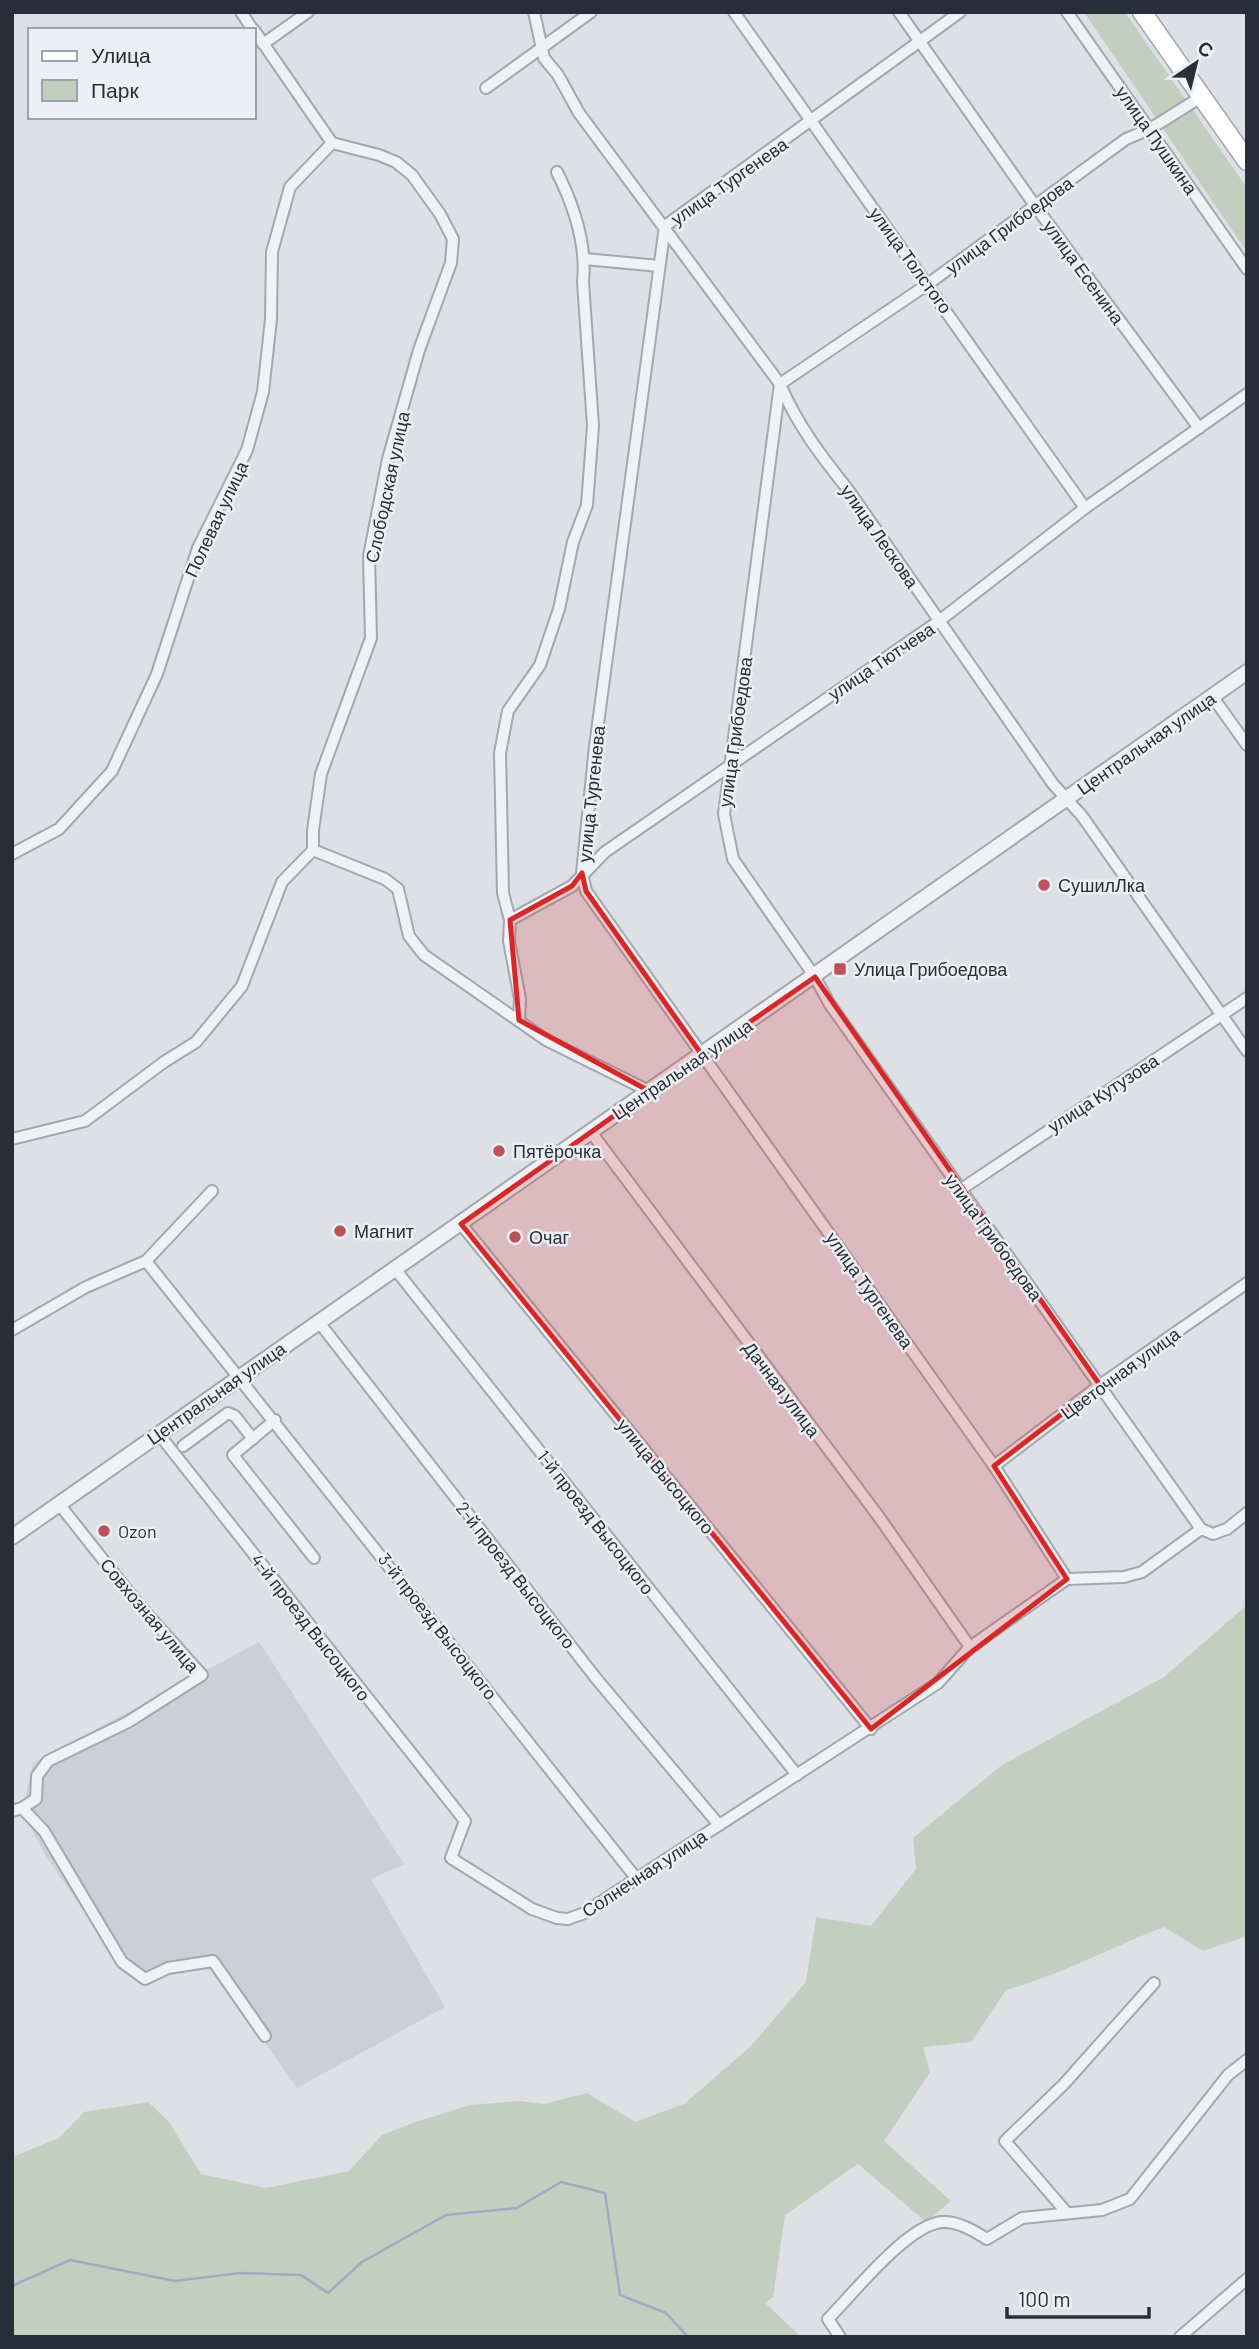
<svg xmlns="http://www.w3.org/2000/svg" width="1259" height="2349" viewBox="0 0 1259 2349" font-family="Barlow,sans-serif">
<rect width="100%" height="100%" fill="#dde0e5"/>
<path fill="#cccfd6" d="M259 1642 404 1864 371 1879 445 2007 297 2088 210 1964 145 1979 125 1970 46 1856 22 1812 33 1763Z"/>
<g fill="#c2cebf">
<path d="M1084 12H1125L1247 188V252Z"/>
<path d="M1247 1605V1936L1203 1951 1164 1927C1111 1947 1061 1975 1006 1990L971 2042 923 2047 930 2072 884 2141 951 2201 926 2222 858 2164 785 2215 773 2297 765 2303 801 2337H12V2157L59 2138 84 2112 148 2102 169 2122 201 2174 266 2188 349 2171 382 2135 413 2123 470 2105 519 2101 544 2104 587 2093 635 2122 684 2104 750 2047 806 1982 816 1917 871 1926 916 1869 913 1838 1002 1765 1164 1677Z"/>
</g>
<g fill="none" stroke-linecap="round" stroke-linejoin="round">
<path stroke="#9cacc1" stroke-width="2.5" d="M12 2286 70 2260 175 2281 240 2273 301 2275 328 2293 362 2262 446 2215 517 2208 561 2182 605 2193 620 2295 666 2313 688 2337"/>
<g stroke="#a3a7ae" stroke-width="14">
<g id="minor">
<path d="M241 12 253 30"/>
<path d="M534 12 544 58 558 75 579 113 780 384C797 425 822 457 849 491L1053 784 1082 816 1247 1051"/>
<path d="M734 12 1085 508"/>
<path d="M899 12 1036 207 1199 428"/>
<path d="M960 12 665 226 595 746 582 873 586 891 994 1466 1067 1579"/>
<path d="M1067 12 1247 269"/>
<path d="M254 30 332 143"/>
<path d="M263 44 308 12"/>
<path d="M486 88 591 12"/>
<path d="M332 143 379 155 396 162 412 175 440 214 453 239 451 263 419 350 388 459 369 556 371 638 321 774 313 830V850L385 879 398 889 409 936 424 955 546 1040 649 1091"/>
<path d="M585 259 659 266"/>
<path d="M1212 696 1247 745"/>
<path d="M12 854 59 829 112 771 157 674 198 548 247 450 263 392 271 319 272 252 290 187 332 143"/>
<path d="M510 920 572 886 605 852 939 621 1085 508 1247 394"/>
<path d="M519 1020 520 999 509 941 510 920 503 893 500 753 508 711 540 665 559 609 573 542 587 505 593 426 583 282C587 244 574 206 557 172"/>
<path d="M591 1132 879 1517 970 1647"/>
<path d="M12 1139 85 1121 164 1062 196 1042 242 986 282 882 313 850"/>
<path d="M960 1190 1247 998"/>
<path d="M461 1224 871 1729"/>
<path d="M146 1261 636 1878"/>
<path d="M395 1269 797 1775"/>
<path d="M318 1321 595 1677 719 1825"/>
<path d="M12 1330 86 1287 146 1261 212 1191"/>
<path d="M275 1420 233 1455 314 1558"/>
<path d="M158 1433 465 1821 451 1858 532 1909 557 1918 568 1919 582 1914 938 1683 970 1647 1067 1579 1124 1577 1142 1572 1201 1529 1213 1534 1227 1529 1247 1513"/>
<path d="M183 1446 228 1413 235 1416 253 1439"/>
<path d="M994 1466 1100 1385 1247 1283"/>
<path d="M1201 1529 829 1003 815 977 733 859 724 814 780 384 928 284 1126 139 1150 129 1201 97"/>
<path d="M22 1808 36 1799 37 1776 48 1761 128 1722 202 1675 139 1605 59 1504"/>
<path d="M12 1811 22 1808 44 1831 122 1962 145 1979 168 1968 213 1961 265 2036"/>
<path d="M1067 2213 1005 2141 1064 2084 1154 1983"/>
<path d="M840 2337 828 2319C853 2294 907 2225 942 2222 958 2221 974 2231 987 2239L1022 2218 1102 2210 1130 2199 1228 2075 1247 2060"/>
<path d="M1180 2337 1247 2279"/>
</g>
</g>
<g stroke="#a3a7ae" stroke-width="18">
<path id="tertiary" d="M12 1537 1247 672"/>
</g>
<g stroke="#9ea4af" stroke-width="21">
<path id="primary" d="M1142 12 1247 161"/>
</g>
<use href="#minor" stroke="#eff1f4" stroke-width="10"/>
<use href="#tertiary" stroke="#eff1f4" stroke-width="14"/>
<use href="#primary" stroke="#fff" stroke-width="18"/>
</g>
<path fill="#d62828" fill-opacity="0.2" stroke="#d62828" stroke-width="5" stroke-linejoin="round" d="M582 873 586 891 702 1055 815 977 1100 1385 994 1466 1067 1579 871 1729 461 1224 649 1091 519 1020 510 920 572 886Z"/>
<g fill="#bc505b" stroke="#eceff3" stroke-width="2.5">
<circle cx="1044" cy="885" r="7"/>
<rect x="833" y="962" width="14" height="14" rx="3.5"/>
<circle cx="499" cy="1151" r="7"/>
<circle cx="340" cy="1231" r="7"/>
<circle cx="515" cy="1237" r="7"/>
<circle cx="104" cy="1531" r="7"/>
</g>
<g text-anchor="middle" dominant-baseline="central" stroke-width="5" stroke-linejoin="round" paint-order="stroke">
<g font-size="18" fill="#292e3a" stroke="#eceff3">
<text transform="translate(1157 140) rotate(55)">улица Пушкина</text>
<text transform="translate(729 181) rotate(-35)">улица Тургенева</text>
<text transform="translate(1009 225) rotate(-36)">улица Грибоедова</text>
<text transform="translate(911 260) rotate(54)">улица Толстого</text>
<text transform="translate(1084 272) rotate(54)">улица Есенина</text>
<text transform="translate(387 487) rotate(-78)">Слободская улица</text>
<text transform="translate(216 519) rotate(-65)">Полевая улица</text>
<text transform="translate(880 536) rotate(55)">улица Лескова</text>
<text transform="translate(881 661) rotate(-34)">улица Тютчева</text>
<text transform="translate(735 732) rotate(-82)">улица Грибоедова</text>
<text transform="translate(1146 743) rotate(-35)">Центральная улица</text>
<text transform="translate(591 794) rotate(-84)">улица Тургенева</text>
<text transform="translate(682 1069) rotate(-34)">Центральная улица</text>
<text transform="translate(1103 1093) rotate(-33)">улица Кутузова</text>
<text transform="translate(994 1237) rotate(54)">улица Грибоедова</text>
<text transform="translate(870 1290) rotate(55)">улица Тургенева</text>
<text transform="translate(1120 1373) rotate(-36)">Цветочная улица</text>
<text transform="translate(782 1389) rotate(53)">Дачная улица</text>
<text transform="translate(216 1393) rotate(-35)">Центральная улица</text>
<text transform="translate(666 1476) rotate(51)">улица Высоцкого</text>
<text transform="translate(596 1522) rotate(52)">1-й проезд Высоцкого</text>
<text transform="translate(516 1575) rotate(52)">2-й проезд Высоцкого</text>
<text transform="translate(150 1615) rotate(50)">Совхозная улица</text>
<text transform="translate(438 1626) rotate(52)">3-й проезд Высоцкого</text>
<text transform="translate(311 1627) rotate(52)">4-й проезд Высоцкого</text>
<text transform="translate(644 1873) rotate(-33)">Солнечная улица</text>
</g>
<g font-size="18" fill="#292e3a" stroke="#eceff3" text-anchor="start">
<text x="1058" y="885">СушилЛка</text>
<text x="854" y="969">Улица Грибоедова</text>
<text x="513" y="1151">Пятёрочка</text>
<text x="354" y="1231">Магнит</text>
<text x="529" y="1237">Очаг</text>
<text x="118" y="1531">Ozon</text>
</g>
</g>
<rect width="1259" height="2349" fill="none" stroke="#292e3a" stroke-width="28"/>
<rect x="28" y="28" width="228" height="91" fill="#eceff3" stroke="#9ea2a9" stroke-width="2"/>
<rect x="42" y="51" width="35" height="10" fill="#ffffff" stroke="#9ea2a9" stroke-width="2"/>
<text x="91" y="63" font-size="21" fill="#292e3a">Улица</text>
<rect x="42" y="80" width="35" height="21" fill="#c2cebf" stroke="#9ea2a9" stroke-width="2"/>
<text x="91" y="98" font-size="21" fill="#292e3a">Парк</text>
<g transform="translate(1196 63) rotate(35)" stroke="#eceff3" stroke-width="5" paint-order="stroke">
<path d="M0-5L12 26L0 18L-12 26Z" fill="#292e3a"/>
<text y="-10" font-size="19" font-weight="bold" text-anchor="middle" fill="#292e3a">С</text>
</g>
<path d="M1007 2307v10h142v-10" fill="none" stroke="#292e3a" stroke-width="3.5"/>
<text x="1018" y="2307" font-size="21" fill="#292e3a" stroke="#eceff3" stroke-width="5" paint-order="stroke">100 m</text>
</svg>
